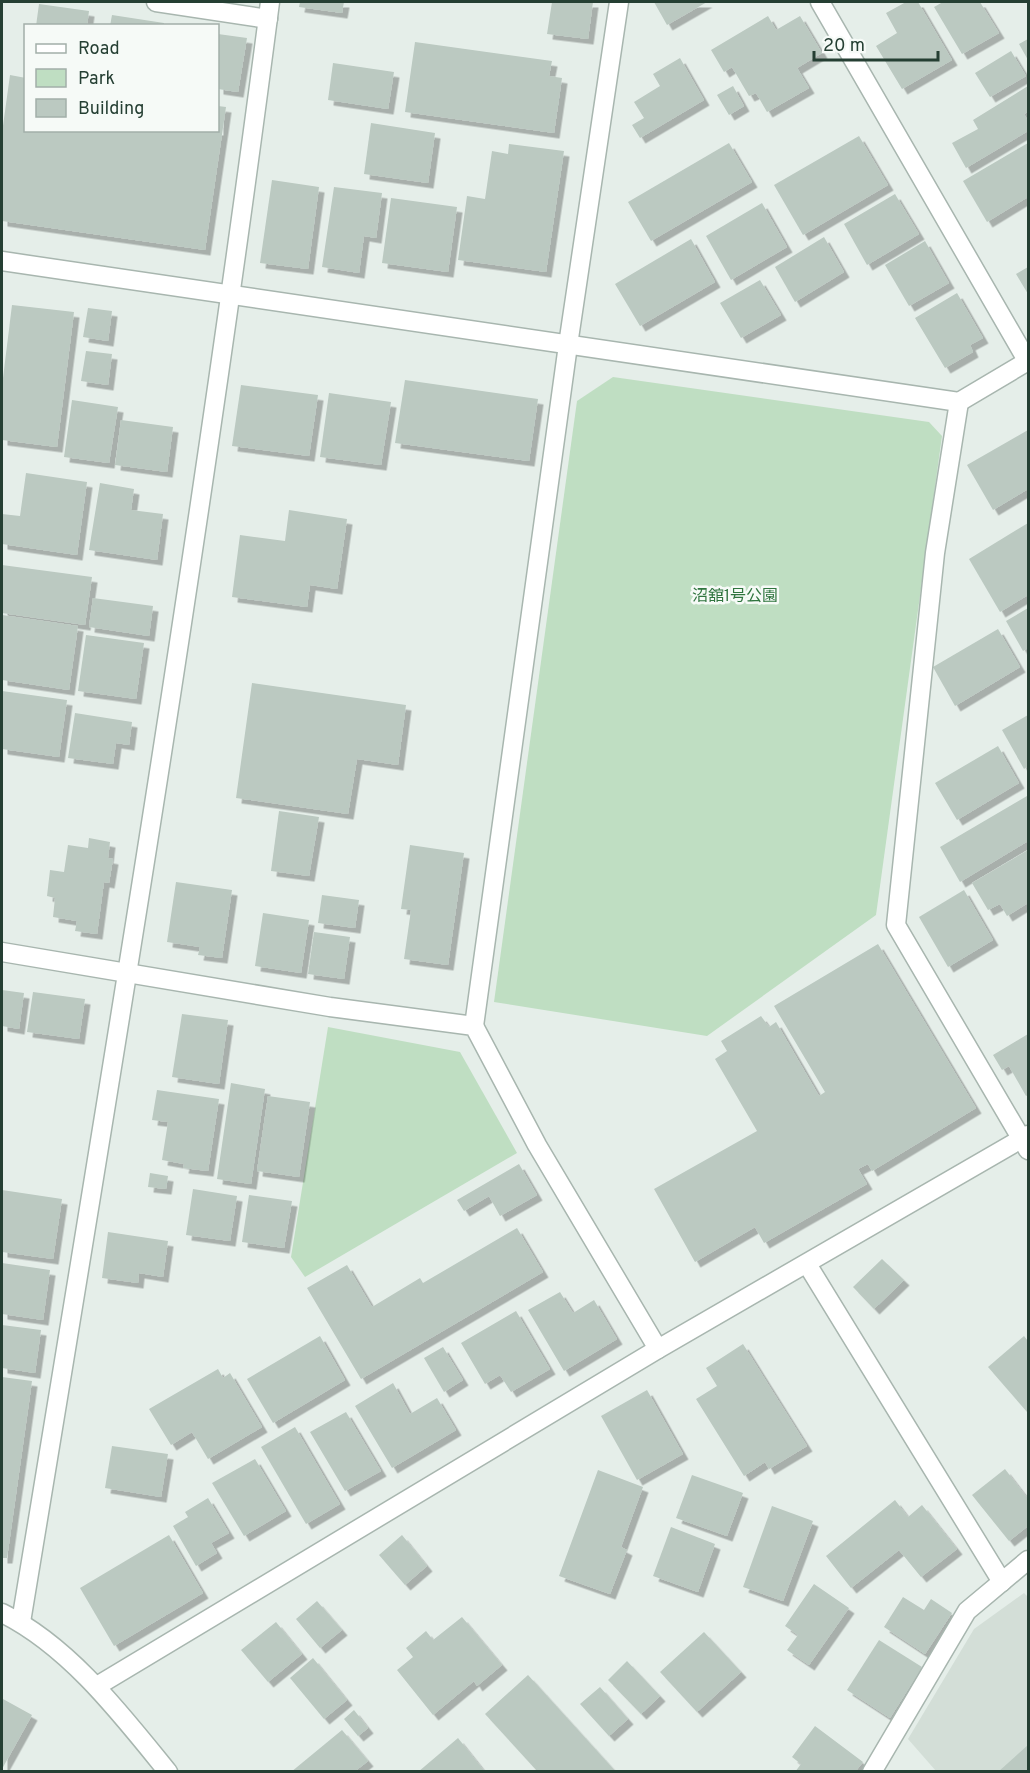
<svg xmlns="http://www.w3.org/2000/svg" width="1030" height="1773" viewBox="0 0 1030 1773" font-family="Overpass,'Noto Sans JP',sans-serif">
<defs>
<filter id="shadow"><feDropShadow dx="5.5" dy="5.5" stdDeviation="0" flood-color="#0004"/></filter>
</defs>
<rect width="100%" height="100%" fill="#e5eee9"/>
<path fill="#d3ded7" d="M1024 1593 1028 1597V1771H936L908 1739 974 1629Z"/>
<g fill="#bfdec2">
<path d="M613 377 929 422 942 436 876 915 707 1036 494 1002 577 401Z"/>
<path d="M328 1027 460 1052 517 1153 305 1277 291 1257Z"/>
</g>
<g fill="#bbc9c1" filter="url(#shadow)">
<path d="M300 2H344L342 13 299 7Z"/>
<path d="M552 2H593L588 39 547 34Z"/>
<path d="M654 2H707L667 25Z"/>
<path d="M906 2H918L952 60 902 89 876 46 897 33 886 13Z"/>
<path d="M943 2H980L999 33 962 54 934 7Z"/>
<path d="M39 4 89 11 87 26H36Z"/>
<path d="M112 15 164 23V26H110Z"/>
<path d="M768 16 776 30 800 16 822 53 797 68 809 88 767 112 756 93 749 96 732 67 724 72 711 50Z"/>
<path d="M218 34 247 38 238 92 218 89Z"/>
<path d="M1028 39V60L1019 44Z"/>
<path d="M415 42 552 61 549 76 562 78 554 133 405 112Z"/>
<path d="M1011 51 1026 76 990 97 975 73Z"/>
<path d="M680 58 704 100 640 138 632 125 644 118 634 102 660 86 653 74Z"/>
<path d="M333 63 394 72 388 109 328 100Z"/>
<path d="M10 75 26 78V130H218V106L226 107 205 250 2 221V133Z"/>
<path d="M733 86 744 106 729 115 717 95Z"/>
<path d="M1028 86V112L1024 114 1028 121V131L966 168 952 143 978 129 973 120Z"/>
<path d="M371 123 435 133 428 183 364 174Z"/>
<path d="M859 136 888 185 803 235 774 185Z"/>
<path d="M729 143 752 182 651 241 628 202Z"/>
<path d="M1028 143V197L987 222 963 181Z"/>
<path d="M509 144 564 151 546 272 458 260 467 196 485 199 492 151 508 154Z"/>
<path d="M272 180 319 187 308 269 260 263Z"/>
<path d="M334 187 382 193 376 238 364 236 359 273 322 267Z"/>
<path d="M895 194 919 234 867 265 844 224Z"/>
<path d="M391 198 457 207 448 272 382 263Z"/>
<path d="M762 203 787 247 731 280 706 236Z"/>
<path d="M824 237 844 272 795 302 775 267Z"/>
<path d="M691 239 715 282 640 326 615 284Z"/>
<path d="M925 241 949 283 909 306 885 265Z"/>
<path d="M1028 267V294L1016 274Z"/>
<path d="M760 280 781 315 741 338 720 303Z"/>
<path d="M957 293 983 338 970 345 973 352 945 368 915 318Z"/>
<path d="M12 305 74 312 57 447 2 440V386Z"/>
<path d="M88 308 112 311 108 341 83 337Z"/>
<path d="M86 351 112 354 108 385 81 381Z"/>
<path d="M405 380 538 399 529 461 395 443Z"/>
<path d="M241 385 318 395 309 456 232 446Z"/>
<path d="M329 393 391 402 381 465 320 457Z"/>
<path d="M72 400 118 407 109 463 64 457Z"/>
<path d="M121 420 173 427 167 472 115 465Z"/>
<path d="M1028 430V489L993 510 967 465Z"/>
<path d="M26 473 87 482 77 555 2 544V514L20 516Z"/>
<path d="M100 483 134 489 131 510 163 514 157 560 89 550Z"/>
<path d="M289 510 347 519 337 589 310 585 307 607 232 597 240 535 285 541Z"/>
<path d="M1028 523V595L1000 612 969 559Z"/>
<path d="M2 565 92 577 85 625 2 613Z"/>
<path d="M93 598 153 606 149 636 89 627Z"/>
<path d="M1028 608V648L1023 651 1006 621Z"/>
<path d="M2 615 78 626 69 690 2 680Z"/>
<path d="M998 629 1020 667 955 706 933 667Z"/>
<path d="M86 635 144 643 136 699 78 691Z"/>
<path d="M252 683 406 705 398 765 357 759 348 814 236 798Z"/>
<path d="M2 691 67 700 59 757 2 749Z"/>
<path d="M75 713 132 722 129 745 116 743 113 764 68 758Z"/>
<path d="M1028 715V766L1024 769 1002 730Z"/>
<path d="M998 746 1019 783 957 820 935 783Z"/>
<path d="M1027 796 1028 841 960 882 940 847Z"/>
<path d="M279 811 319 817 309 876 271 871Z"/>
<path d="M89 838 110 842 108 858 113 859 109 883 104 882 97 934 75 931 77 921 53 917 55 898 47 896 50 870 64 872 68 845 88 848Z"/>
<path d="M410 845 464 853 448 965 404 959 411 910 401 909Z"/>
<path d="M1028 850V903L1007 916 1000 904 988 910 972 883Z"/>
<path d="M176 882 232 890 222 958 198 955 200 947 167 942Z"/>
<path d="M964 890 993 940 948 967 919 917Z"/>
<path d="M322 895 359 900 355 928 318 923Z"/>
<path d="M263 913 309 920 301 973 255 966Z"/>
<path d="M314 932 350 937 344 979 308 974Z"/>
<path d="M878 944 976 1108 872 1171 868 1164 858 1169 867 1184 764 1243 755 1227 695 1262 654 1189 757 1131 715 1059 727 1051 721 1041 761 1016 769 1027 776 1022 819 1096 825 1092 774 1006Z"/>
<path d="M2 990 24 993 19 1029 2 1026Z"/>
<path d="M33 992 85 999 79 1039 27 1032Z"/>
<path d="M182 1014 228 1020 219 1084 172 1077Z"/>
<path d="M1028 1034V1095L1026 1096 1009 1066 1002 1070 993 1055Z"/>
<path d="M231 1083 265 1089 251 1184 217 1179Z"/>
<path d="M157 1090 219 1099 208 1171 183 1168 184 1164 162 1160 168 1122 152 1120Z"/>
<path d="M268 1096 310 1102 299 1177 257 1171Z"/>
<path d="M519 1164 537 1195 500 1216 489 1196 464 1211 457 1200Z"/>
<path d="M150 1173 168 1176 166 1189 148 1187Z"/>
<path d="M193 1189 237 1196 230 1241 186 1235Z"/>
<path d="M2 1190 62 1199 53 1259 2 1252Z"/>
<path d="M249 1195 292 1201 284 1248 242 1242Z"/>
<path d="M517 1228 543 1272 361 1379 307 1288 347 1265 372 1307 420 1278 423 1283Z"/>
<path d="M108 1232 168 1241 163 1277 139 1273 138 1283 102 1278Z"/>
<path d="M882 1259 904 1280 874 1309 853 1287Z"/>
<path d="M2 1263 50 1270 43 1320 2 1314Z"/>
<path d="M560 1292 573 1313 594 1300 617 1339 564 1371 528 1310Z"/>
<path d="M516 1311 550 1369 511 1392 500 1375 485 1384 461 1343Z"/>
<path d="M2 1325 41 1330 35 1373 2 1368Z"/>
<path d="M320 1336 345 1380 273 1423 247 1379Z"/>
<path d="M1024 1336 1028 1341V1413L988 1367Z"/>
<path d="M743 1344 807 1446 769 1469 765 1462 744 1476 696 1399 717 1386 706 1368Z"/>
<path d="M443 1347 463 1380 444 1392 424 1358Z"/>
<path d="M218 1369 223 1378 230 1373 262 1427 208 1459 192 1432 171 1445 149 1409Z"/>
<path d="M2 1377 32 1381 7 1558H2Z"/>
<path d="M393 1383 410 1414 437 1398 456 1430 392 1468 355 1406Z"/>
<path d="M647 1390 683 1454 637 1480 601 1416Z"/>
<path d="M346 1412 381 1471 345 1491 310 1432Z"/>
<path d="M295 1427 340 1504 306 1524 261 1447Z"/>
<path d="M112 1446 168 1454 161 1497 105 1488Z"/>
<path d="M255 1459 286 1511 244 1536 212 1483Z"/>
<path d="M1005 1469 1028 1499V1526L1009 1541 972 1495Z"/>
<path d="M598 1470 643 1487 621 1547 627 1550 610 1594 559 1576Z"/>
<path d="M692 1475 743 1493 727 1536 676 1518Z"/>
<path d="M208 1498 229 1533 211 1543 217 1553 196 1566 173 1526 188 1517 185 1512Z"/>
<path d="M895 1500 908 1517 922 1505 957 1549 921 1577 899 1550 851 1588 826 1556Z"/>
<path d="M772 1506 813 1521 783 1601 743 1587Z"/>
<path d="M671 1527 715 1544 698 1592 653 1576Z"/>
<path d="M169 1535 203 1593 114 1646 80 1588Z"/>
<path d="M402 1535 427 1566 405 1585 379 1555Z"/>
<path d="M814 1584 849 1608 809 1665 787 1650 798 1635 785 1626Z"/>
<path d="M903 1597 924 1610 931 1599 952 1613 925 1654 884 1627Z"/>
<path d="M317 1601 342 1630 320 1648 296 1619Z"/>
<path d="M462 1617 502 1665 477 1686 474 1681 433 1715 397 1670 413 1657 406 1648 426 1631 433 1640Z"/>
<path d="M276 1622 302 1654 268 1682 241 1650Z"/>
<path d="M704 1632 741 1672 697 1712 660 1672Z"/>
<path d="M879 1640 922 1667 890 1718 847 1690Z"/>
<path d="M313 1658 347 1700 324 1719 290 1678Z"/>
<path d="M627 1661 660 1696 641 1714 608 1680Z"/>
<path d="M528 1675 616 1772H538L485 1714Z"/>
<path d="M600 1687 628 1719 609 1736 580 1704Z"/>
<path d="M3 1699 32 1715 2 1769V1701Z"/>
<path d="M354 1710 368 1728 358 1736 344 1719Z"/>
<path d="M815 1726 863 1762 855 1772H795L801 1764 792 1757Z"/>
<path d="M342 1730 368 1761 354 1772H291Z"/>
<path d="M458 1738 485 1772H418Z"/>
<path d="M1028 1745V1772H998Z"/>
</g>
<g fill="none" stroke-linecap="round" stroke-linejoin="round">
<g stroke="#a8b6af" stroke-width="21">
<g id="minor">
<path d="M156 2 268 19"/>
<path d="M820 2 1028 362"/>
<path d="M2 261 959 402 1028 361"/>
<path d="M959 402 935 553 896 925 1028 1150"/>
<path d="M2 952 330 1007 474 1026 537 1145 658 1349"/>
<path d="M474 1026 568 345 619 2"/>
<path d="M807 1264 1002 1582"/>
<path d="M2 1613C69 1646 121 1714 168 1772"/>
<path d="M21 1622C110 1083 200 544 270 2"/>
<path d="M97 1686 658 1349 1028 1135"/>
<path d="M872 1772 967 1611 1028 1560"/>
</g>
</g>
<use href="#minor" stroke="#fff" stroke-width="18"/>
</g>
<g text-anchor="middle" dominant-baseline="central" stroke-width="5" stroke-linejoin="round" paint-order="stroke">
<g font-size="16" fill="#30753f" stroke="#f6faf7">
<text x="735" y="597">沼舘1号公園</text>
</g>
</g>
<rect width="1030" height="1773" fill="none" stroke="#253f33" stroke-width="6"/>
<rect x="24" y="24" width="195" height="108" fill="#f6faf7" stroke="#a2afa9" stroke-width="1.5"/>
<rect x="36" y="44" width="30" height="9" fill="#ffffff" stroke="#a2afa9" stroke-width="1.5"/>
<text x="78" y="54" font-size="18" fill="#253f33">Road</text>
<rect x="36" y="69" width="30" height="18" fill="#bfdec2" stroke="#a2afa9" stroke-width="1.5"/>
<text x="78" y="84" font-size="18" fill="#253f33">Park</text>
<rect x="36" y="99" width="30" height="18" fill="#bbc9c1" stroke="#a2afa9" stroke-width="1.5"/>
<text x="78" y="114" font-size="18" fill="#253f33">Building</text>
<path d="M814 51v9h124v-9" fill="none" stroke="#253f33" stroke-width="3"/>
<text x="823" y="51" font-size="18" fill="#253f33" stroke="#f6faf7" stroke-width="4.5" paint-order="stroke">20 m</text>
</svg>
